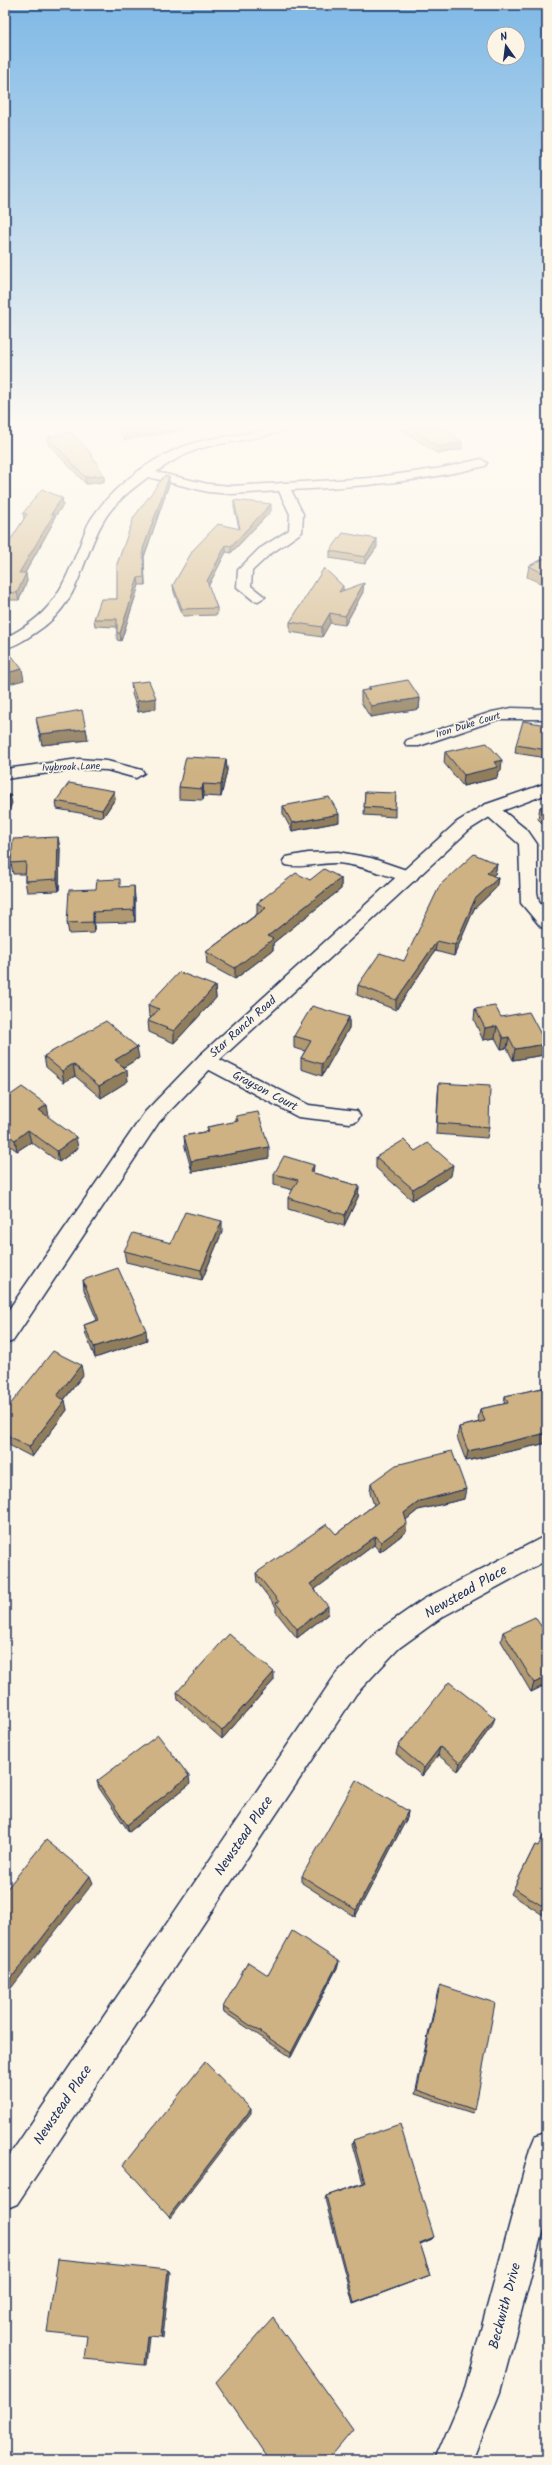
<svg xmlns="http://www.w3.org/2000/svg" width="552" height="2465" viewBox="0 0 552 2465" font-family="Kalam,sans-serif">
<rect width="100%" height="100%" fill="#fcf5e5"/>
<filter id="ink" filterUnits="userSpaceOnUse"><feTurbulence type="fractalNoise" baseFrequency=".025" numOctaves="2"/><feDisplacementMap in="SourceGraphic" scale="8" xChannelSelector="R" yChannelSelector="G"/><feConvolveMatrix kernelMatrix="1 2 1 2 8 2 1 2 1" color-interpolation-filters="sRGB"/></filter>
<g filter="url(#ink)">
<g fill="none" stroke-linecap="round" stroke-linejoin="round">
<g stroke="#1b2f5e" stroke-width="3">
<g id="street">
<path d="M265 429H283L281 431C255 440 228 441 202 448 186 453 170 462 156 472L208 484 232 486 371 478 442 468 481 459 487 463 485 466C421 482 357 487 291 490L303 514 302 532 269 555 252 571 251 586 265 597 258 601 253 600 237 587 238 570 259 549 289 530 290 514 279 491 232 494 208 492 148 477C132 489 114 503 104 520 79 562 82 603 35 633 26 639 16 646 5 648V638C50 615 59 596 78 550 83 538 86 525 94 515 117 482 158 453 197 442 219 436 243 436 265 429Z"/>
<path d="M512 708 547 709V719H499L419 746H407L405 743 407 740 492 712Z"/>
<path d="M79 759 107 761 142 770 144 773 136 778 107 770 79 769 5 779V769Z"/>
<path d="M490 804 496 805 528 831 537 844V892L539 902 547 912V929L541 927 521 903 519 844 484 813 482 809 484 805Z"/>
<path d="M338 852 371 858 415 873 418 877 415 881 409 882C385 876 363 865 338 863 321 862 302 869 286 865L283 861 286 857 308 853Z"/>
<path d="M207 1053 309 1105 357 1111 360 1116 357 1121 350 1123 298 1117 200 1065 197 1060 200 1055Z"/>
<path d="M547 1535V1560L442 1617 399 1648 356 1694 17 2204 5 2209V2162L336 1674 379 1630 424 1599Z"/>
<path d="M547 2132V2214L500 2392 473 2460H435L464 2392 530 2149 535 2137Z"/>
</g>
</g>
<g stroke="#1b2f5e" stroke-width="3">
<path id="secondary" d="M547 783V794L496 813 469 830 214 1065 159 1122 13 1341 5 1344V1315L145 1112 200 1055 457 822 484 805Z"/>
</g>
<use href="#street" fill="#fcf5e5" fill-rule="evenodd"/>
<use href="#secondary" fill="#fcf5e5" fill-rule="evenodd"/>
</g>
<g fill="#b19971" stroke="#1b2f5e">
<path d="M118 429H189L125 440Z"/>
<path d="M401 429H445L462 449 438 454Z"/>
<path d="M48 437 104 475V482L86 484 48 444Z"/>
<path d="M169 484 144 557 145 585H139L121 641 117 640V627L95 626 94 619 117 599Z"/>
<path d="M62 498 63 505 54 518V521L25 573 27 581 19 600H5V549L24 519 23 513Z"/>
<path d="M234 500 271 511 231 553 226 552 208 586 217 608V615L183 616 174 592 173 585 239 528 234 507Z"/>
<path d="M377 547 365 564 330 558V551Z"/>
<path d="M547 557V586L527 577 529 566Z"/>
<path d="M343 586V590L363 592 345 625 330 623 322 637 290 632V622Z"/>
<path d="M131 683 156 709 138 712 132 694Z"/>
<path d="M369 687 420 698 419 709 370 717 361 702V691L369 690Z"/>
<path d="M36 718 86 729 88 740 42 745 38 729Z"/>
<path d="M547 725V758L515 753 516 745Z"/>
<path d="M445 752 501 771 498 772 497 778 463 786 444 763Z"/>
<path d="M226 759 227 770 221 797 204 796 203 800 179 799V787Z"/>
<path d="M114 791 115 799 103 817 57 809 56 801Z"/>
<path d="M365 792 395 809V817L364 815Z"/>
<path d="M547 805V828L538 819 540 807Z"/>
<path d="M283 806 339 822 292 831 283 814Z"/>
<path d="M60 848 59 891 27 892 25 881V874H13L11 863Z"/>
<path d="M497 864 495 874 493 876 498 878 496 888 474 909 454 956 435 951 396 1010 357 995 358 985 404 961Z"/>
<path d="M341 878V889L273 943V950L235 979 207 964 206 952 257 914V903L310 880Z"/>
<path d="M121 887 135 898V922L94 923V933L69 934 67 923 96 889Z"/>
<path d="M215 986 216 998 174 1043 149 1032 148 1021 151 1017 149 1016 148 1005Z"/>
<path d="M475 1009 501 1017 544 1055 513 1060 507 1048 501 1049 495 1038 483 1040 474 1020Z"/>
<path d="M349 1017V1028L322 1076 301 1069V1058L305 1051 294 1048V1036Z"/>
<path d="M44 1056 139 1058 124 1067 128 1081 101 1098 75 1076 64 1082 46 1067Z"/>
<path d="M439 1083 489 1127 487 1138 436 1134 438 1094Z"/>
<path d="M5 1099 49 1116 48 1117 78 1148 59 1162 31 1142 17 1151 5 1142Z"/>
<path d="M236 1116 269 1158 192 1172 185 1147 184 1136 208 1131 207 1127 236 1122Z"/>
<path d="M376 1157 451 1176 412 1200 376 1168Z"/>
<path d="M313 1173 359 1186 358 1197 344 1226 288 1209V1198L293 1190 274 1185V1174Z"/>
<path d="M222 1232 202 1280 126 1262 124 1251 171 1243Z"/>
<path d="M83 1280 147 1340 95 1358 86 1335 84 1325 97 1320 84 1290Z"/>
<path d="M83 1375 64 1400 67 1410 32 1457 5 1443V1411Z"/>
<path d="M547 1387V1443L466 1461 457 1437 459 1427 479 1422 478 1419 480 1409 504 1404 505 1396Z"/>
<path d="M371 1483 464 1499 418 1510 406 1520V1532L380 1552 374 1545 315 1589 328 1614 297 1638 276 1612V1607L257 1582 256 1573 336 1534 374 1505 370 1493Z"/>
<path d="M547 1623V1684L531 1692 501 1641 503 1632 541 1626Z"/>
<path d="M274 1680 222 1739 178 1700 177 1692Z"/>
<path d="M492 1726 458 1771 438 1755 422 1776 396 1754 398 1746Z"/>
<path d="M97 1781 190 1784 129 1832 99 1788Z"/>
<path d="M408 1811 407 1818 355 1917 302 1883V1876Z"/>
<path d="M535 1845 547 1908 543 1915 511 1894Z"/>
<path d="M338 1966 291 2057 224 2012 223 2007 268 1975Z"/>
<path d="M440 1985 475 2110 472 2113 415 2094 438 1990Z"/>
<path d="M353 2140 434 2237 432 2239 420 2244 430 2275 353 2304 325 2199 326 2196 363 2183 352 2144Z"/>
</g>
<g fill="#907d5c" stroke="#1b2f5e">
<path d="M147 429H189L125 440V433Z"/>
<path d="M462 442V449L438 454V447Z"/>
<path d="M104 475V482L86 484 85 477Z"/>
<path d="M169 477V484L144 557 145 585 143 549Z"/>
<path d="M62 498 63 505 54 518V521L21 580 19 573 51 514Z"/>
<path d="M271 504V511L231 553V546Z"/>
<path d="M377 539V547L365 564V557Z"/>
<path d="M226 545V552L207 589V581Z"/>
<path d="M26 573 27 581 19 600 17 593Z"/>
<path d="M138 578 139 585 121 641 120 633Z"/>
<path d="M364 583 363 592 345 625V616Z"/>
<path d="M330 613V623L322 637V627Z"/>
<path d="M22 669 24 680 9 684 10 688 5 689 6 673Z"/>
<path d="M156 698V709L138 712 137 701Z"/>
<path d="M420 698 419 709 370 717 371 706Z"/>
<path d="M86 729 88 740 42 745 40 734Z"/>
<path d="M226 759 227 770 221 797V785Z"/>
<path d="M502 760 501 771 498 772 497 778 463 786 464 775 494 762Z"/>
<path d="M203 784 204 796 203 800 202 789Z"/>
<path d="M114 791 115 799 103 817 102 810Z"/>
<path d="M10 795 12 803 5 820V808Z"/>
<path d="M339 814V822L292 831V823Z"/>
<path d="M58 837 60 848 59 891 57 879Z"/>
<path d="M497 864 495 874 485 884 487 873Z"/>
<path d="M341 878V889L273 943V950L235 979V968L268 936Z"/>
<path d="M498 878 496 888 474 909 454 956 455 945 475 899Z"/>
<path d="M134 886 135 898V922L134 910Z"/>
<path d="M93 912 94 923V933L93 922Z"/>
<path d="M437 941 435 951 396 1010V1000Z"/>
<path d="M215 986 216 998 174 1043V1031Z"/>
<path d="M349 1017V1028L322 1076V1064Z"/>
<path d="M497 1026 495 1038 483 1040 485 1028Z"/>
<path d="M509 1037 507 1048 501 1049 503 1038Z"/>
<path d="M546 1044 544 1055 513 1060 515 1049Z"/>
<path d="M137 1047 139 1058 117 1071 115 1060Z"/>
<path d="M73 1064 75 1076 64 1082 62 1071Z"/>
<path d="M127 1070 128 1081 101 1098 99 1086Z"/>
<path d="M47 1105 49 1116 41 1121 39 1110Z"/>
<path d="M28 1130 31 1142 17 1151 15 1140Z"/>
<path d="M76 1137 78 1148 59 1162 57 1151Z"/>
<path d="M269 1147V1158L192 1172 191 1161Z"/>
<path d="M314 1165 313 1176 310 1172Z"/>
<path d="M453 1165 451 1176 412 1200 413 1189Z"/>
<path d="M359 1186 358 1197 344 1226 345 1215Z"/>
<path d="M222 1221V1232L202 1280 201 1270Z"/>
<path d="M7 1233 9 1244 5 1248V1235Z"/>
<path d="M146 1330 147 1340 95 1358 94 1347Z"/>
<path d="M81 1365 83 1375 59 1406 57 1396Z"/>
<path d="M65 1400 67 1410 32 1457 29 1447Z"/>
<path d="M547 1433V1443L466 1461 468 1451Z"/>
<path d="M466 1489 464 1499 418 1510 402 1523 404 1513 420 1501Z"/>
<path d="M407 1523 406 1532 380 1552 381 1542Z"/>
<path d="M376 1536 374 1545 310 1593V1584Z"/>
<path d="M328 1606V1614L297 1638V1629Z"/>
<path d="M274 1672V1680L222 1739V1731Z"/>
<path d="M547 1677V1684L531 1692 534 1683Z"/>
<path d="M495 1718 492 1726 458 1771 460 1763Z"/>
<path d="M440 1747 438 1755 422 1776 424 1768Z"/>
<path d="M189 1776 190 1784 129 1832 127 1825Z"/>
<path d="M408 1811 407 1818 355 1917 356 1910Z"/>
<path d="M90 1876 93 1883 5 1996V1986Z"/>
<path d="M339 1961 338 1966 291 2057V2053Z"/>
<path d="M251 2109V2113L170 2218 169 2216Z"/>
<path d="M434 2237 432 2239 418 2245 420 2243Z"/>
<path d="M168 2270 170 2272 163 2338 161 2337Z"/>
<path d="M430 2275 427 2276 353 2304 354 2303Z"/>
<path d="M147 2336H149L146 2365H144Z"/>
</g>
<g fill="#ceb283" stroke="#1b2f5e">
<path d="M122 429H147L125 433Z"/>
<path d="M412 429H445L462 442 438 447Z"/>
<path d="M71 432 88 450 104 475 85 477 48 437Z"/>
<path d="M164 476 169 477 143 549 144 577 138 578 120 633H117V619H94L101 599H117V564L134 517Z"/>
<path d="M42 489 62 498 51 514H54L19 573H26L17 593 5 592V549L27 514 23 513Z"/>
<path d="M234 500 271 504 231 546 226 545 207 581 217 608 182 609 173 585 193 550 218 524 240 529Z"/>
<path d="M343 533 377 539 365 557 330 551Z"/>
<path d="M547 557V575L529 566Z"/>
<path d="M324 568 343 586 339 592 364 583 345 616 330 613 322 627 290 622Z"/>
<path d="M12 656 22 669 6 673 8 677 5 678V657Z"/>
<path d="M408 680 420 698 371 706 361 691 371 689 369 687Z"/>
<path d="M149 681 156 698 137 701 131 683Z"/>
<path d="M82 710 86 729 40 734 36 718Z"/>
<path d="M523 721 547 725V750L516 745Z"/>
<path d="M487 743 502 760 494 762 498 767 464 775 445 752Z"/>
<path d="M186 757 226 759 221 785 203 784 202 789 179 787Z"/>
<path d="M69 783 114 791 102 810 56 801Z"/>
<path d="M365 792 396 793 395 809 364 807Z"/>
<path d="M5 794 10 795 5 808Z"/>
<path d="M329 797 339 814 292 823 283 806Z"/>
<path d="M547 805V815L540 807Z"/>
<path d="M58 837 57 879 25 881 26 862 11 863 13 839Z"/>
<path d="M474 854 497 864 487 873 498 878 475 899 455 945 437 941 396 1000 358 985 380 953 404 961 440 885Z"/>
<path d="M324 869 341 878 268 936 273 939 235 968 206 952 266 908 257 903 296 873 310 880Z"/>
<path d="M120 879V887L134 886V910L93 912V922L67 923 69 890 96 889 97 880Z"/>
<path d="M179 972 215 986 174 1031 148 1021 159 1009 148 1005Z"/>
<path d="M312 1006 349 1017 322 1064 301 1058 311 1041 294 1036Z"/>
<path d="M495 1006 501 1017 529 1012 546 1044 515 1049 509 1037 503 1038 497 1026 485 1028 475 1009Z"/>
<path d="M106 1021 137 1047 115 1060 127 1070 99 1086 73 1064 62 1071 44 1056Z"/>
<path d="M439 1083 490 1086 489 1127 437 1123Z"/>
<path d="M22 1087 47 1105 39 1110 76 1137 57 1151 28 1130 15 1140 5 1133V1099Z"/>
<path d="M258 1112 269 1147 191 1161 184 1136 209 1131 207 1127 238 1121 236 1116Z"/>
<path d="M404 1140 415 1151 428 1143 453 1165 413 1189 376 1157Z"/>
<path d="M284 1156 314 1165 310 1172 359 1186 345 1215 288 1198 298 1180 274 1174Z"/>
<path d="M185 1212 222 1221 201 1270 124 1251 133 1233 171 1243Z"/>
<path d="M118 1268 146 1330 94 1347 84 1325 99 1320 83 1280Z"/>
<path d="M53 1351 81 1365 57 1396 65 1400 29 1447 5 1434V1411Z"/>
<path d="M547 1387V1433L468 1451 459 1427 485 1421 480 1409 508 1403 505 1396Z"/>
<path d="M452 1451 466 1489 420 1501 404 1513 407 1523 381 1542 376 1536 310 1584 328 1606 297 1629 276 1603 279 1602 256 1573 327 1524 336 1534 378 1502 371 1483 396 1465Z"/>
<path d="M535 1617 541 1626 547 1623V1677L534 1683 503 1632Z"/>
<path d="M229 1634 274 1672 222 1731 177 1692Z"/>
<path d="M449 1682 495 1718 460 1763 440 1747 424 1768 398 1746Z"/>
<path d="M158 1735 189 1776 127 1825 97 1781Z"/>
<path d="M356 1780 408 1811 356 1910 302 1876Z"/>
<path d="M547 1828V1909L514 1888 535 1845 538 1846Z"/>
<path d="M46 1840 90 1876 5 1986V1891Z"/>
<path d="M292 1931 339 1961 291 2053 223 2007 248 1962 268 1975Z"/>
<path d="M440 1985 495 2003 475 2110 417 2090Z"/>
<path d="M205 2062 251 2109 169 2216 123 2165Z"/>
<path d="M400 2124 434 2237 420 2243 430 2275 354 2303 326 2196 365 2183 353 2140Z"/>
<path d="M58 2259 168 2270 161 2337 147 2336 144 2365 84 2359 87 2336 47 2332Z"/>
<path d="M273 2318 353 2430 328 2460H269L216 2382Z"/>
</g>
</g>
<linearGradient id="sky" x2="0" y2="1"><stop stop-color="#7fb9e6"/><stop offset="0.55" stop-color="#fefaf3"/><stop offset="1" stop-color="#fefaf3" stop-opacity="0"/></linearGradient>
<rect width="552" height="774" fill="url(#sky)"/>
<g text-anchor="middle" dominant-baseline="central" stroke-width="3.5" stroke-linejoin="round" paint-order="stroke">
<g font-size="10" fill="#1b2f5e" stroke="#fcf5e5">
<text transform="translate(468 725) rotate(-17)">Iron Duke Court</text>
<text transform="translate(71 767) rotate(-2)">Ivybrook Lane</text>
</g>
<g font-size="12" fill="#1b2f5e" stroke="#fcf5e5">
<text transform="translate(243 1027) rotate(-42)">Star Ranch Road</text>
<text transform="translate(265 1091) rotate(28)">Grayson Court</text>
</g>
<g font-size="14" fill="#1b2f5e" stroke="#fcf5e5">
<text transform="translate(466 1592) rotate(-30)">Newstead Place</text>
<text transform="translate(244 1836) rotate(-56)">Newstead Place</text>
<text transform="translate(63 2105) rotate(-56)">Newstead Place</text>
<text transform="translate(505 2306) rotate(-75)">Beckwith Drive</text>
</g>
</g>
<rect width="552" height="2465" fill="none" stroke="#fcf5e5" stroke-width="20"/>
<rect x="10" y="10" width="532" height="2445" fill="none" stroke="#1b2f5e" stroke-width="1.5" filter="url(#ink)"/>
<g transform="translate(506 46) rotate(346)"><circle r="19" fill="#fcf5e5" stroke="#a2a6af"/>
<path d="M0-3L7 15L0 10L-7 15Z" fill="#1b2f5e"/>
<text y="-6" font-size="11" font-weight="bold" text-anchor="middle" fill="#1b2f5e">N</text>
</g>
</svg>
